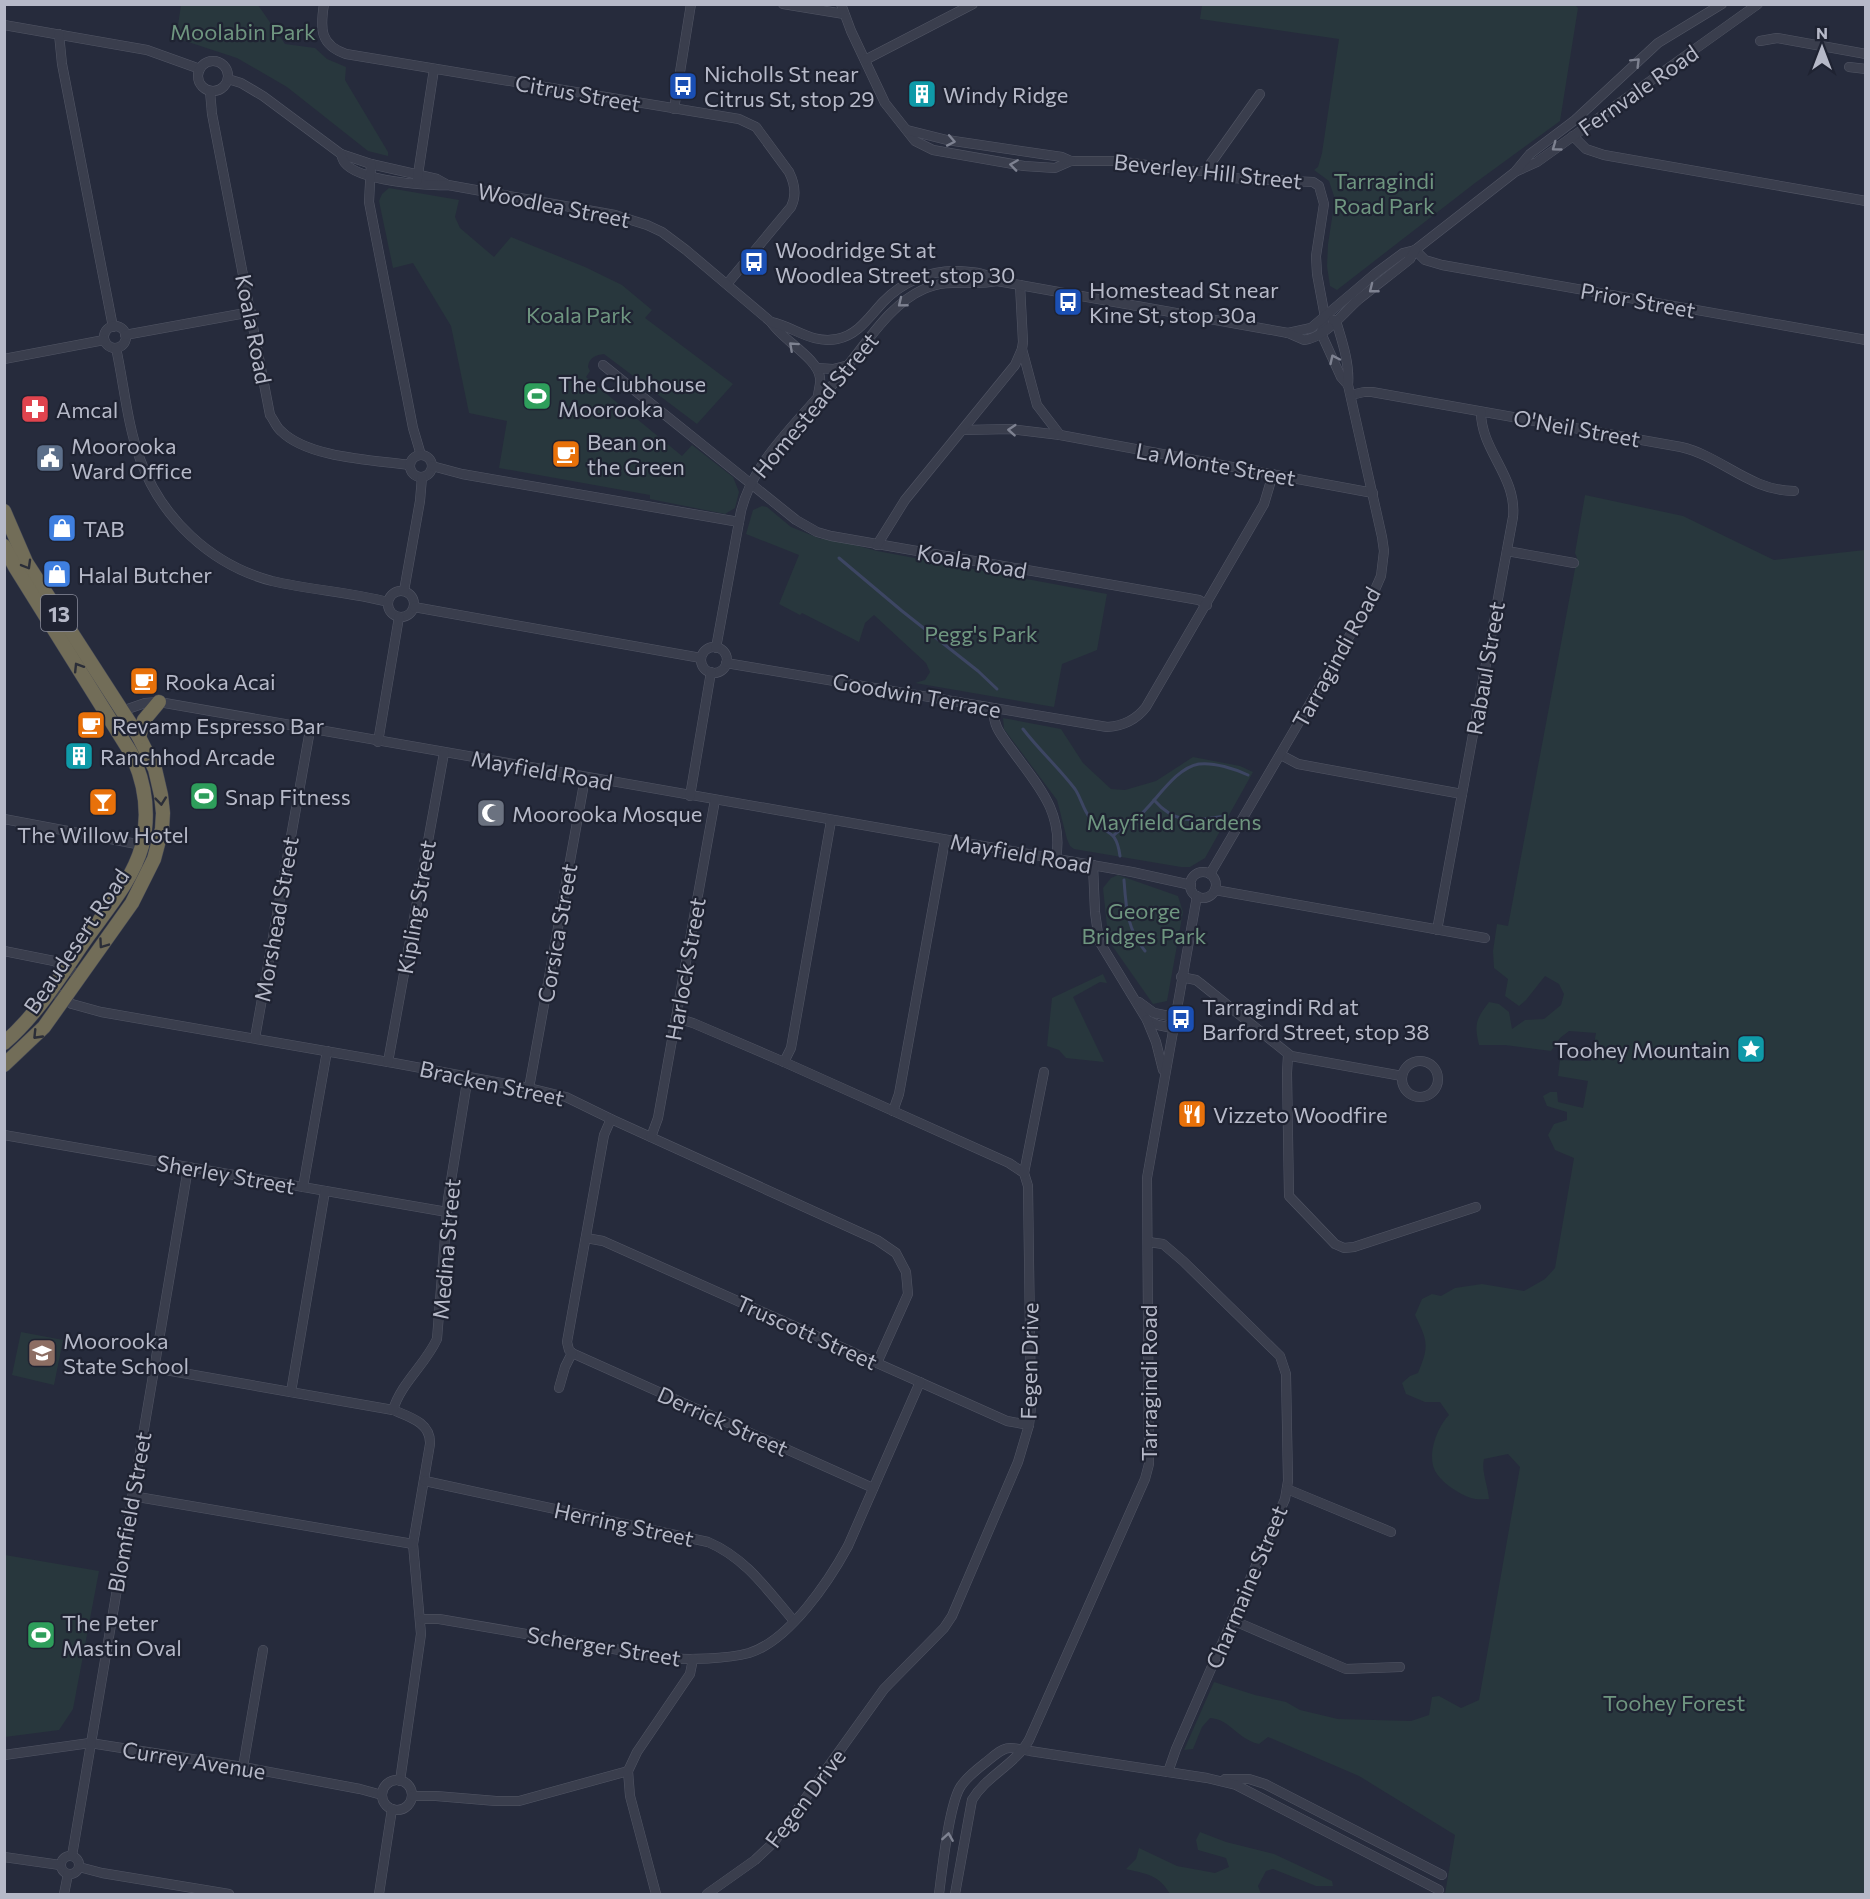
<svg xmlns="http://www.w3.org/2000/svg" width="1870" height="1899" viewBox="0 0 1870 1899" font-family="Commissioner,sans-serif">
<rect width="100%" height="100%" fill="#262b3c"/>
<g fill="#28373d">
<path d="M181 5H258L285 44 315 48 327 59 346 67 345 80 388 152V156L368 151 287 87 237 58 176 38Z"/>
<path d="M1202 5H1575L1578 8 1560 121 1475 183 1337 290 1330 286 1327 266 1328 244 1335 199 1329 181 1314 170 1318 167 1322 153 1339 39 1200 19Z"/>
<path d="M389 188 459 200 455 217 460 228 494 257 511 237 585 267 622 285 652 310 645 318 733 384 697 424 604 354C596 355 589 357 588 367L590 371 586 377 682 456 692 445 733 477 739 492 735 508 725 514 650 499V495L499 468 507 421 469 413 451 326 413 263 393 268 379 201 382 194Z"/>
<path d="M1585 495 1683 516 1774 560 1865 550V1894H1445L1455 1835 1359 1776 1268 1737 1259 1744C1237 1739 1230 1719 1210 1718L1202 1727 1193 1749 1184 1750 1214 1682 1255 1695 1286 1702 1300 1710 1338 1719 1411 1721 1429 1715 1432 1697 1439 1696 1461 1708 1479 1700 1520 1467 1508 1454 1484 1459C1481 1471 1488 1486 1489 1499 1484 1499 1476 1500 1471 1498 1459 1494 1444 1484 1437 1474 1425 1458 1437 1427 1449 1415L1440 1402H1425L1406 1394 1402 1383 1410 1376 1418 1373C1430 1345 1427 1340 1415 1315L1422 1299 1432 1294 1441 1296 1455 1288 1482 1284 1524 1291 1545 1279 1555 1268 1574 1158 1555 1150 1548 1135 1554 1124 1567 1120V1112L1547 1106 1543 1096 1550 1092H1557L1558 1102 1583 1108 1588 1081 1558 1076 1560 1060 1591 1061 1596 1033 1569 1031 1560 1038 1551 1051 1505 1045H1479C1474 1024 1476 1019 1489 1002L1499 1004 1509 1012 1512 1029 1525 1020 1544 1019 1561 1005 1564 994 1559 984 1545 976 1526 1000 1519 1006 1505 996 1508 979 1494 968 1493 951 1497 924 1508 926 1577 558 1575 553Z"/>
<path d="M762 506 767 507 791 527 821 539H833L877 551 1107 594 1097 650 1062 664 1054 707 915 683 925 680 930 672 926 663 874 615 865 623 859 642 802 613 800 615 779 604 799 555 746 534 753 510Z"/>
<path d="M1003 718 1061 729 1083 763 1111 789 1125 790 1156 781 1193 757 1240 766 1253 772 1205 858 1190 867H1181L1074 849 1070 846 1067 839 1057 800 1004 729Z"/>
<path d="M1118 875 1178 896 1183 912 1167 1001 1153 1004 1111 944 1108 936 1103 888 1111 878Z"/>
<path d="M1103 974 1107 983 1100 982 1073 997 1104 1062 1066 1058 1059 1050 1047 1046 1052 998Z"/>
<path d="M21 1332 63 1340 54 1385 12 1375Z"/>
<path d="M5 1555 99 1571 73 1709 59 1730 5 1737Z"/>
<path d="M1200 1832 1226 1842 1274 1854 1332 1881 1333 1886H1316L1273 1869 1266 1871 1258 1886 1261 1894H1170C1159 1875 1147 1874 1126 1869L1136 1859 1139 1848 1177 1866 1215 1873 1229 1867 1226 1858 1198 1850 1196 1840Z"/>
</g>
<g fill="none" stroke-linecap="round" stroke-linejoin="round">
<g stroke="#3d4663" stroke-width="3">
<path d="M839 558 902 611 978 671 997 689"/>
<path d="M1023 729C1039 750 1059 768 1075 789 1081 798 1083 809 1090 818 1106 836 1116 827 1120 856"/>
<path d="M1154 800C1176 825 1193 821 1224 816"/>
<path d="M1114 835C1121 829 1129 824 1136 819 1155 804 1174 768 1199 764 1214 762 1235 769 1248 775"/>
<path d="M1124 880C1126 908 1127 929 1145 951"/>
</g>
<g stroke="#525665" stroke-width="10">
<g id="minor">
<path d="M324 4C320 29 320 45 346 54L739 119 756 127 789 172C795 184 797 195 791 207L727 284"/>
<path d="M783 4 844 14"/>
<path d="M841 4 851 31 885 103 915 141 933 150 1024 166 1055 168 1071 161H1117L1191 171H1211L1231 178 1313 182 1319 186 1324 204 1316 256 1317 274 1325 317 1321 333 1341 377 1348 385"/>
<path d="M4 25 147 50 200 69"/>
<path d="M59 34 62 64 113 327"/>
<path d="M1760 41 1777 38 1866 54"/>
<path d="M865 60 973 4"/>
<circle cx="213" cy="76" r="15"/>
<path d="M1849 67 1866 69"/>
<path d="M228 79 241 83 263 96 341 154 371 164 437 179 446 184"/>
<path d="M210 91 212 114 270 415C274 420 276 427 281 431 308 458 373 460 410 465"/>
<path d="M674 109 691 4"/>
<path d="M907 130 947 140 1062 157 1071 161"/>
<path d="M1573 136 1586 149 1604 155 1866 201"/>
<path d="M341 154C342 157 343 161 345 163 359 181 426 186 448 185L615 215 647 225 662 232 686 250 771 322C782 340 818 358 820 378 821 384 818 391 818 397"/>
<path d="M371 164 369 202 413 428 421 455"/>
<path d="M1206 170 1260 94"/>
<path d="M1517 171 1537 162 1758 4"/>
<path d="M417 181 434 69"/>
<path d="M1415 250 1425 260 1442 265 1866 340"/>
<path d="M771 322C795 327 811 344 837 339 858 335 869 317 883 302 902 282 930 270 958 271 973 272 985 272 997 281"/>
<circle cx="115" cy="337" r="11"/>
<path d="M1288 333 1311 328 1376 273 1403 253 1415 250 1515 172 1530 154 1575 120 1658 43 1722 4"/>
<path d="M125 335 251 312"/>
<path d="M116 348C124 384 127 424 140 459 161 518 211 565 272 581 310 590 350 592 388 602"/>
<path d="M1022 349 1037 405 1060 435"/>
<path d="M4 359 104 340"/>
<path d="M603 365 796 520 817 532 831 536 1199 600 1207 605"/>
<path d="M817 368 833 369 849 365"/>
<path d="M1351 395 1364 392H1372L1681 447C1721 456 1750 491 1794 491"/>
<path d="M964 430 1010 429 1060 435 1373 493"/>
<circle cx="421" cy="466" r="11"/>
<path d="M432 466 462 474 739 522"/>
<path d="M877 545 905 500 1015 365 1022 349 1023 342 1020 285"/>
<path d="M1507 551 1574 563"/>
<circle cx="401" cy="604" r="13"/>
<path d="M404 591 420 501 422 477"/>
<path d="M414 607 701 658"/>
<circle cx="714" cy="660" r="13"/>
<path d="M716 648 741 511C752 466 788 432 818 397 831 390 840 375 849 364 870 338 892 303 924 289 948 278 972 286 997 281L1288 333 1304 340C1326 337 1342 314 1358 300 1375 286 1393 273 1410 259L1415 250"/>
<path d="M726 663 1107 727C1124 726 1136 720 1146 707L1264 504 1273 474"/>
<path d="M994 708C992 726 1002 736 1012 750 1038 786 1064 812 1056 859"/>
<path d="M119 712 145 703 159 702 1132 872 1191 885"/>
<path d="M378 742 399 617"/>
<path d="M1281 755 1298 764 1462 794"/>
<path d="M690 796 711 672"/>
<path d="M4 819 142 845"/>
<path d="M1093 865 1095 912 1099 941 1147 1020 1158 1025 1172 1028"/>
<circle cx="1203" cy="885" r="13"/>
<path d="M1210 874 1370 601 1381 576 1384 551 1382 537 1348 385C1350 364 1342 341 1336 321L1333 320"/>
<path d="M1215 890 1485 938"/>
<path d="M1437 930 1513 517C1517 476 1481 451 1481 412"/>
<path d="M4 951 54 961 80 976"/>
<path d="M1181 977 1196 980 1200 983 1291 1056 1402 1076"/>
<path d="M51 990 72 1004 101 1012 394 1063 529 1088 566 1097 611 1119 877 1240 896 1253 906 1272 908 1294 877 1363"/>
<path d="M1139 1002 1154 1013 1174 1017"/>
<path d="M676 1018 693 1023 784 1062 1009 1163 1024 1173 1028 1186 1031 1407 1029 1425 1018 1462 952 1616 944 1628 884 1689 774 1842 755 1860 707 1894"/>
<path d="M1147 1020 1156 1042 1163 1070"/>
<path d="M255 1038 310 730"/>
<path d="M1288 1055 1287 1073 1289 1196 1335 1244 1344 1248 1354 1247 1476 1207"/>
<circle cx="1420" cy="1079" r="18"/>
<path d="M388 1062 444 753"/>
<path d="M784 1062 791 1048 831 821"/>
<path d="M529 1088 585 778"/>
<path d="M893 1111 899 1094 945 840"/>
<path d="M4 1135 447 1212"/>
<path d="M651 1137 658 1118 715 800"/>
<path d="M1024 1173 1044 1072"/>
<path d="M303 1187 327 1051"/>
<path d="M586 1238 603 1241 1007 1421 1029 1425"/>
<path d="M1148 1242 1163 1244 1183 1261 1280 1356 1286 1374 1288 1481 1285 1499 1176 1749 1168 1772"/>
<path d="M572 1353 873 1488"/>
<path d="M572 1353 569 1350 567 1342 604 1135 611 1119"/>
<path d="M154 1368 393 1410C410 1417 431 1423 430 1444L413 1544 421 1634 400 1781"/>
<path d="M559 1388 565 1367 572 1353"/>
<path d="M291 1392 325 1191"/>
<path d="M393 1410C401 1383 425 1365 437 1339L448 1199 468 1076"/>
<path d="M425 1481 708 1542C746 1558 768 1591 794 1621"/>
<path d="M1287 1489 1391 1532"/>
<path d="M132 1496 413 1544"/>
<path d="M421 1619H439L666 1658C690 1660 726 1659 749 1653 789 1641 829 1581 848 1546L920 1382"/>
<path d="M1232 1620 1346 1669 1400 1667"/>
<path d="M4 1755 90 1743 243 1767 360 1789 382 1795"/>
<path d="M243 1767 263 1650"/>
<path d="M1225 1779H1249L1265 1784 1442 1875"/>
<circle cx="397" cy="1795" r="15"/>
<path d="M412 1796H436L496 1801H519L628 1771"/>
<circle cx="70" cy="1865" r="9"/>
<path d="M72 1856 188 1168"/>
<path d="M4 1857 60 1865"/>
<path d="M79 1867 102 1873 229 1894"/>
<path d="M64 1894 68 1874"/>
<path d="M379 1894 392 1809"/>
<path d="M656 1894 630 1796 628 1771 637 1752 690 1674 693 1659"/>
<path d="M939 1894C942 1871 949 1803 961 1786 967 1777 976 1770 985 1763 1005 1747 1004 1745 1030 1751L1207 1778 1236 1785 1439 1890"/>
<path d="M955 1894 972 1800C986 1776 1015 1765 1029 1740L1145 1479 1149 1464 1147 1178 1197 896"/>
</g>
</g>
<g stroke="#424655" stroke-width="15">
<g id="highway">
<path d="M4 511 26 562 139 737 155 769 161 795 163 813 162 829 154 859 132 903 44 1027 4 1065"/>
<path d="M4 546 15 567 131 753C145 782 150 813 142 846 133 879 108 908 88 936 62 973 39 1013 4 1043"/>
<path d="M139 737 144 720 159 702"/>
</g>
</g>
<use href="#minor" stroke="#3a3e4d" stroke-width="9"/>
<use href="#highway" stroke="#726d58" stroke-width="14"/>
</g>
<defs><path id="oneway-chevron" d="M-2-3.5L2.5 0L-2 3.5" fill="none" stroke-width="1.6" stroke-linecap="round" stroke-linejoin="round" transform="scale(1.5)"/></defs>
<g stroke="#7e8291">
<use href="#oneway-chevron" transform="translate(1636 62) rotate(-45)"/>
<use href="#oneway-chevron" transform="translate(951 141) rotate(11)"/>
<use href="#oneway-chevron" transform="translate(1556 147) rotate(144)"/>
<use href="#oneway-chevron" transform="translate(1014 165) rotate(-172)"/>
<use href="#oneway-chevron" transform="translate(1373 289) rotate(142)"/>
<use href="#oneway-chevron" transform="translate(902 303) rotate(141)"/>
<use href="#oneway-chevron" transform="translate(793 346) rotate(-138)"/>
<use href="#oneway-chevron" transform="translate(1334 359) rotate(-115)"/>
<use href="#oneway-chevron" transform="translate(1012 430) rotate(-176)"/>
<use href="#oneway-chevron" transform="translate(948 1837) rotate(-81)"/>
</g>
<g stroke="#2b2e38">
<use href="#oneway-chevron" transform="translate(27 565) rotate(60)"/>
<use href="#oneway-chevron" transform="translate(78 667) rotate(-122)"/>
<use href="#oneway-chevron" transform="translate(161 801) rotate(84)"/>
<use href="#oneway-chevron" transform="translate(103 944) rotate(125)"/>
<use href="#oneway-chevron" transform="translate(37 1035) rotate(134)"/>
</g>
<defs>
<g id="bus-square" transform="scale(1.5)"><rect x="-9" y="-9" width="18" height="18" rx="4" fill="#1a4fb4" stroke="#1f2332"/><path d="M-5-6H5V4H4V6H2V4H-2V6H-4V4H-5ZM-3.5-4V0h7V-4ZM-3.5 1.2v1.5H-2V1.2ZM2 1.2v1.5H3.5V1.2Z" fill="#fff"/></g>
<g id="building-square" transform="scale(1.5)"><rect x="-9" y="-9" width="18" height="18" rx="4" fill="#0f9aa8" stroke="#1f2332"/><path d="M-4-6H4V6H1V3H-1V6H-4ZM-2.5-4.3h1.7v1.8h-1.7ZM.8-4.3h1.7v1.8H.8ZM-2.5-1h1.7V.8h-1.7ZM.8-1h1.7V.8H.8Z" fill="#fff"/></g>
<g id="stadium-square" transform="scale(1.5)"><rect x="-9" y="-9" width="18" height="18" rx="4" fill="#2e9e5b" stroke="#1f2332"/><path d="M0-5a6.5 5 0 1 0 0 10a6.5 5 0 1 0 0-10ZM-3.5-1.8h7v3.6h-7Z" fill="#fff"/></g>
<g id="pharmacy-square" transform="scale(1.5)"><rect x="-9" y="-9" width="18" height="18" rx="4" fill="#e0444e" stroke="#1f2332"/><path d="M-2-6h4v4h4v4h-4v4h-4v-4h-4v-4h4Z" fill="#fff"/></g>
<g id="cafe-square" transform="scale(1.5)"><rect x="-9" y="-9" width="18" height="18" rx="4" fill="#e8710a" stroke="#1f2332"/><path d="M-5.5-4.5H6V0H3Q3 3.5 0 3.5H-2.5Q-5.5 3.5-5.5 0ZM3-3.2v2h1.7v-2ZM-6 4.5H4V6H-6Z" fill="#fff"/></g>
<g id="civic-square" transform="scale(1.5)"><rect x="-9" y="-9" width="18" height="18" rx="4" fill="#5c6f8a" stroke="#1f2332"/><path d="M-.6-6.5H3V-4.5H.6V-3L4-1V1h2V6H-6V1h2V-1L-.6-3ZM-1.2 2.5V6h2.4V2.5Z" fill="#fff"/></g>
<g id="shop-square" transform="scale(1.5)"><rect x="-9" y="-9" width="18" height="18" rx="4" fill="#3f7fe0" stroke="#1f2332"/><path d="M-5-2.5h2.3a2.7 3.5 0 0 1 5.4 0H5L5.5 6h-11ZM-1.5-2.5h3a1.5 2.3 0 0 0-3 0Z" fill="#fff"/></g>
<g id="bar-square" transform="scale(1.5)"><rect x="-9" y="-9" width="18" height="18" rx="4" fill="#e8710a" stroke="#1f2332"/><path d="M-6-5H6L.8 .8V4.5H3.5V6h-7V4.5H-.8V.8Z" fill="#fff"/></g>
<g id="mosque-square" transform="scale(1.5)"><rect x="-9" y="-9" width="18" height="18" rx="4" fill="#6b7280" stroke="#1f2332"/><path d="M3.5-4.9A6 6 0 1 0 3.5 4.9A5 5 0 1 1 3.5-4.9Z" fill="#fff"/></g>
<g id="sight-square" transform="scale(1.5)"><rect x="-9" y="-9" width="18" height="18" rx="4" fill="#0f9aa8" stroke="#1f2332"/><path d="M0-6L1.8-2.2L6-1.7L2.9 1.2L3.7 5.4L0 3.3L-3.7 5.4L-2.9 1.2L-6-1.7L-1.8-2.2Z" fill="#fff"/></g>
<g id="restaurant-square" transform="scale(1.5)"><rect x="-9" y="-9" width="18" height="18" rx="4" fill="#e8710a" stroke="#1f2332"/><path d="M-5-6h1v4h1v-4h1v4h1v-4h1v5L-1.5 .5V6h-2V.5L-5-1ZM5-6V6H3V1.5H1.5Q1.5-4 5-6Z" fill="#fff"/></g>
<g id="school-square" transform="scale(1.5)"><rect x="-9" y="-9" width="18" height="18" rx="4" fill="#8d6e63" stroke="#1f2332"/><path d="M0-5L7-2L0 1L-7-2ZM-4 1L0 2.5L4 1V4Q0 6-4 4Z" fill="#fff"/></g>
</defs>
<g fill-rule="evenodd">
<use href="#bus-square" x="683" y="86"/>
<use href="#building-square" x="922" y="94"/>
<use href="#bus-square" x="754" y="262"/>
<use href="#bus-square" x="1068" y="302"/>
<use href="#stadium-square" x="537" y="396"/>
<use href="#pharmacy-square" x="35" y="409"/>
<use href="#cafe-square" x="566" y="454"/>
<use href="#civic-square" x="50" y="458"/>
<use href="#shop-square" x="62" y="528"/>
<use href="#shop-square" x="57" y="574"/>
<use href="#cafe-square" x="144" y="681"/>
<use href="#cafe-square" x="91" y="725"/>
<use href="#building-square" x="79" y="756"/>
<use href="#stadium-square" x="204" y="796"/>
<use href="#bar-square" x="103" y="802"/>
<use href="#mosque-square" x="491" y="813"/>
<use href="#bus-square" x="1181" y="1019"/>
<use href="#sight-square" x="1751" y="1049"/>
<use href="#restaurant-square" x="1192" y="1114"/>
<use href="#school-square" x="42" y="1353"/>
<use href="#stadium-square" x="41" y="1635"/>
</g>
<g text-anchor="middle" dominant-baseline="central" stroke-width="4.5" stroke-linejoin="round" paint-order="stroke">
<rect fill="#1f2332" stroke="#898c9b" stroke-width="1.5" x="41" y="595" width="36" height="36" rx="4.5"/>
<g font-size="21" font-weight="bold" fill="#b6b9c8">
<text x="59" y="613">13</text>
</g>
<g font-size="22" fill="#6f9680" stroke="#1f2332">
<text x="243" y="31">Moolabin Park</text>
<text x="1384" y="180">Tarragindi<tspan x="1384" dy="25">Road Park</tspan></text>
<text x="579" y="314">Koala Park</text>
<text x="981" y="633">Pegg's Park</text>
<text x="1174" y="821">Mayfield Gardens</text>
<text x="1144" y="910">George<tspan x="1144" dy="25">Bridges Park</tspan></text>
<text x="1674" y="1702">Toohey Forest</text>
</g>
<g font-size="22" fill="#b6b9c8" stroke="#1f2332" text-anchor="start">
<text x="704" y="73">Nicholls St near<tspan x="704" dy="25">Citrus St, stop 29</tspan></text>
<text x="943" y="94">Windy Ridge</text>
<text x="775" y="249">Woodridge St at<tspan x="775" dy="25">Woodlea Street, stop 30</tspan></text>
<text x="1089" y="289">Homestead St near<tspan x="1089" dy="25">Kine St, stop 30a</tspan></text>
<text x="558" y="383">The Clubhouse<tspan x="558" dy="25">Moorooka</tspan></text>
<text x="56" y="409">Amcal</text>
<text x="587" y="441">Bean on<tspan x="587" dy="25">the Green</tspan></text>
<text x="71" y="445">Moorooka<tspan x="71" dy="25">Ward Office</tspan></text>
<text x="83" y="528">TAB</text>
<text x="78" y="574">Halal Butcher</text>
<text x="165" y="681">Rooka Acai</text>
<text x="112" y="725">Revamp Espresso Bar</text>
<text x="100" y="756">Ranchhod Arcade</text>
<text x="225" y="796">Snap Fitness</text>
<text x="512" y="813">Moorooka Mosque</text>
<text x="103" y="834" text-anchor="middle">The Willow Hotel</text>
<text x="1202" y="1006">Tarragindi Rd at<tspan x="1202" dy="25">Barford Street, stop 38</tspan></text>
<text x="1730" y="1049" text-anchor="end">Toohey Mountain</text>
<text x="1213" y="1114">Vizzeto Woodfire</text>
<text x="63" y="1340">Moorooka<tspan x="63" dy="25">State School</tspan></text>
<text x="62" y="1622">The Peter<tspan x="62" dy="25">Mastin Oval</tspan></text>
</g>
<g font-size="22" fill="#b6b9c8" stroke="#1f2332">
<text transform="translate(1638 90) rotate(-35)">Fernvale Road</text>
<text transform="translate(578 93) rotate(10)">Citrus Street</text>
<text transform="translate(1208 171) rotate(6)">Beverley Hill Street</text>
<text transform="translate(554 205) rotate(11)">Woodlea Street</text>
<text transform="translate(1638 300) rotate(10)">Prior Street</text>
<text transform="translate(254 329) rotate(79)">Koala Road</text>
<text transform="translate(815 405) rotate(-50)">Homestead Street</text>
<text transform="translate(1577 428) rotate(10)">O'Neil Street</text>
<text transform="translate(1216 464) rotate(10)">La Monte Street</text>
<text transform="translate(972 561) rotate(10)">Koala Road</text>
<text transform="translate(1336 657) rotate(-61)">Tarragindi Road</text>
<text transform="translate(1485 668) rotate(-80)">Rabaul Street</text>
<text transform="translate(917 695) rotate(10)">Goodwin Terrace</text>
<text transform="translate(542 770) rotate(10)">Mayfield Road</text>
<text transform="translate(1021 853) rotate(10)">Mayfield Road</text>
<text transform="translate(416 907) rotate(-80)">Kipling Street</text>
<text transform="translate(276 919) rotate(-80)">Morshead Street</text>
<text transform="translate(557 933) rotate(-80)">Corsica Street</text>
<text transform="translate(76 941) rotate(-56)">Beaudesert Road</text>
<text transform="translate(685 969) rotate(-80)">Harlock Street</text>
<text transform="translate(492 1083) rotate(12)">Bracken Street</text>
<text transform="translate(226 1174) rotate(10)">Sherley Street</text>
<text transform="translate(446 1249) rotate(-85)">Medina Street</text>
<text transform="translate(807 1332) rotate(24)">Truscott Street</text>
<text transform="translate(1029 1361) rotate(-89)">Fegen Drive</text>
<text transform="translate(1148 1383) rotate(-90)">Tarragindi Road</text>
<text transform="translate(723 1421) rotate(24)">Derrick Street</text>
<text transform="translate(129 1512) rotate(-80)">Blomfield Street</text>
<text transform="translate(624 1524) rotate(12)">Herring Street</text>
<text transform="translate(1246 1587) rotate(-67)">Charmaine Street</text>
<text transform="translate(604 1646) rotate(9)">Scherger Street</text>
<text transform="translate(194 1760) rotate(9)">Currey Avenue</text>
<text transform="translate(805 1798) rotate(-53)">Fegen Drive</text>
</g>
</g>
<rect width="1870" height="1899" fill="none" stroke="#b6b9c8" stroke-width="12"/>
<g transform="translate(1822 48)" stroke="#1f2332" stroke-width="4.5" paint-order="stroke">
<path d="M0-4.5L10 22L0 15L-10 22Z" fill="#b6b9c8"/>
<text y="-9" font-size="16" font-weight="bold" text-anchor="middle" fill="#b6b9c8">N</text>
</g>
</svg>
